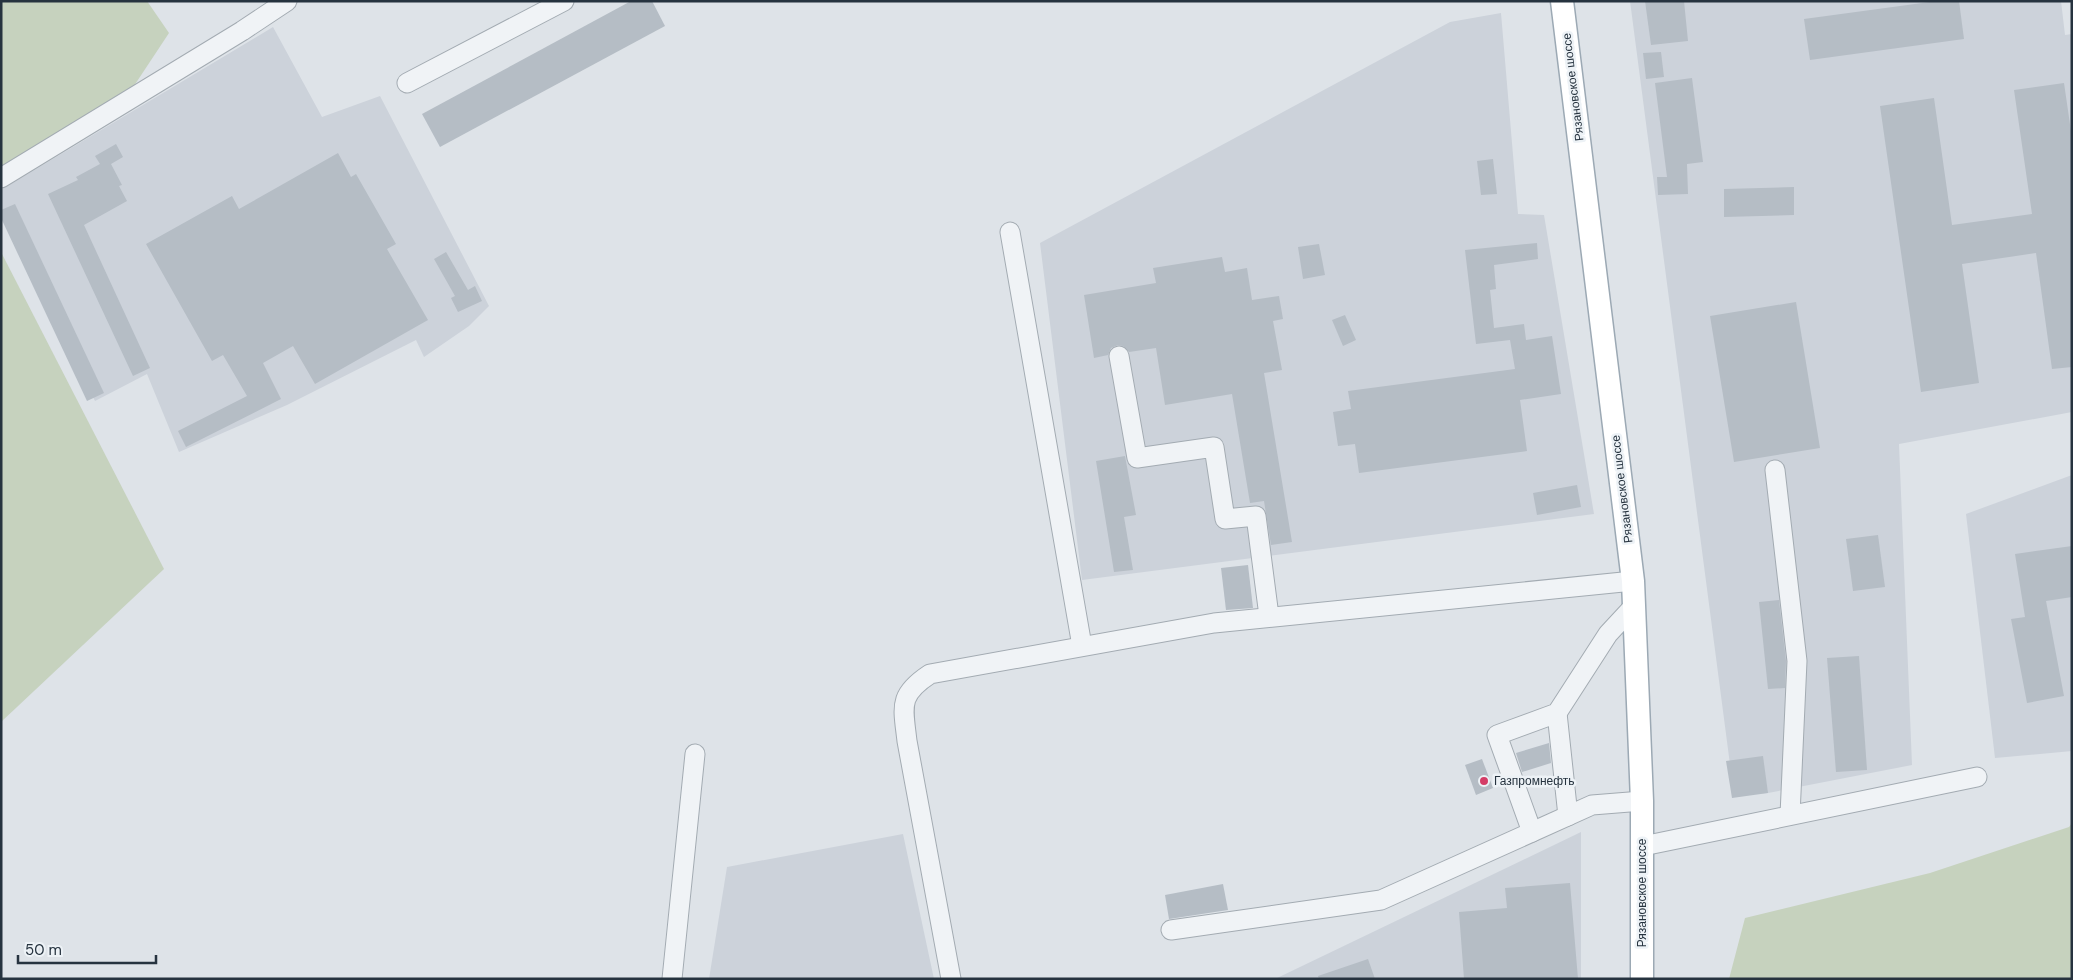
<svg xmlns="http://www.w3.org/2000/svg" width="2073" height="980" viewBox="0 0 2073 980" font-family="'DM Sans',sans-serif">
<rect width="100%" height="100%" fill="#dee3e8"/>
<g fill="#ccd2da">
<path d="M1630 1H2061L2065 35 2072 34V412L1899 444 1912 765 1768 793 1734 795Z"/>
<path d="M1501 13 1518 214 1544 215 1594 514 1082 580 1040 243 1450 22Z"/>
<path d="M273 27 322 117 380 96 489 306 469 326 424 357 416 340 287 405 179 452 147 374 95 401 1 214V190Z"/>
<path d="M2072 475V751L1995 758 1966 514Z"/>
<path d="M1581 832V979H1275Z"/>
<path d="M903 834 934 979H709L727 867Z"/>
</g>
<g fill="#c6d2be">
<path d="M1 1H147L169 33 122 104 1 180Z"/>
<path d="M1 252 164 569 1 722Z"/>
<path d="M2072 823V979H1729L1745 918 1930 873 2069 827Z"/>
</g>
<g fill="#b5bdc5">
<path d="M631 1H652L665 26 440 147 422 114Z"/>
<path d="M1645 1H1684L1688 41 1651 45Z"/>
<path d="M1937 1H1959L1964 39 1810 60 1804 19Z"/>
<path d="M1661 52 1664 77 1646 79 1643 53Z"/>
<path d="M1692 78 1703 162 1687 164 1688 194 1658 195 1657 177H1667L1655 83Z"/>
<path d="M2064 83 2072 138V367L2052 369 2036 253 1962 264 1979 383 1921 392 1880 106 1934 98 1952 225 2032 214 2014 90Z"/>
<path d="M116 144 123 157 111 164 122 185 119 186 127 201 84 225 150 368 133 376 48 194 78 180 76 177 100 164 95 156Z"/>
<path d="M338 153 351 177 356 174 396 244 387 249 428 320 315 384 293 346 263 363 281 399 186 447 178 431 247 396 223 355 212 361 146 244 232 196 239 209Z"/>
<path d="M1493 159 1497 194 1481 195 1477 161Z"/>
<path d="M1794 187V215L1724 217V189Z"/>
<path d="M15 204 104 393 87 401 1 218V210Z"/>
<path d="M1537 243 1538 259 1494 265 1496 289 1490 290 1494 328 1524 324 1526 340 1552 336 1561 394 1520 400 1527 451 1359 473 1355 444 1338 446 1333 412 1351 409 1348 391 1515 369 1510 340 1476 344 1465 250Z"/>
<path d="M1319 244 1325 275 1303 279 1298 247Z"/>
<path d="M446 252 468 290 475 286 482 301 458 312 451 298 455 296 434 259Z"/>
<path d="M1222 257 1225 272 1247 268 1252 300 1279 296 1283 319 1273 321 1282 370 1264 373 1292 542 1271 545 1264 501 1250 503 1232 394 1165 405 1156 348 1129 352 1123 346 1118 345 1111 348 1108 355 1094 358 1084 295 1156 283 1153 268Z"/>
<path d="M1796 302 1820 448 1734 462 1710 316Z"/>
<path d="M1345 315 1356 340 1343 346 1332 320Z"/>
<path d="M1125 456 1136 515 1124 517 1133 570 1114 572 1096 461Z"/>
<path d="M1577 485 1581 507 1537 515 1533 493Z"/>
<path d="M1878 535 1885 587 1853 591 1846 539Z"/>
<path d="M2072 546V597L2046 601 2064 696 2027 703 2011 619 2025 617 2015 554Z"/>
<path d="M1248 565 1253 608 1226 610 1221 568Z"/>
<path d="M1779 600 1786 661 1785 688 1768 689 1759 602Z"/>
<path d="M1859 656 1867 770 1836 772 1827 658Z"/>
<path d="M1549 743 1551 763 1522 772 1516 753Z"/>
<path d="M1763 756 1768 793 1732 798 1726 761Z"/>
<path d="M1482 759 1493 788 1476 795 1465 765Z"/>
<path d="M1570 883 1578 979H1464L1459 912 1507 908 1505 888Z"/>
<path d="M1223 884 1228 910 1169 919 1165 895Z"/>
<path d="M1368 959 1375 979H1319L1318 976Z"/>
</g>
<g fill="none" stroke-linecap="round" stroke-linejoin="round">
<g stroke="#a3abb2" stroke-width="21">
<g id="minor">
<path d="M407 83 564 1"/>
<path d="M1 178 242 31 287 1"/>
<path d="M1010 232 1082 646"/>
<path d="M1119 356 1137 458 1214 447 1225 519 1256 516 1269 616"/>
<path d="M1775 470 1797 661 1790 815"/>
<path d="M1557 713 1568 816"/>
<path d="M1532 832 1497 735 1557 713 1608 634 1634 606"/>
<path d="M1643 846 1977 777"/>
<path d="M1171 930 1381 900 1592 805 1642 801"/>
<path d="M672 979 695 754"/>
<path d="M951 979 907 741C903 706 898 695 930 674L1214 623 1633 581"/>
</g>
</g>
<g stroke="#9ca9b4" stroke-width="25">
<path id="major" d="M1562 1 1633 581 1642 801V979"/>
</g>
<use href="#minor" stroke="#f0f3f6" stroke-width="19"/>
<use href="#major" stroke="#fff" stroke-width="22"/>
</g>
<circle fill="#d43c66" stroke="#edf2f6" stroke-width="2" cx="1484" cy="781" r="5"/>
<g text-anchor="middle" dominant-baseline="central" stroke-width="5" stroke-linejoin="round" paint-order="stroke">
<g font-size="12" fill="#26333f" stroke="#edf2f6">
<text transform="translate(1573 87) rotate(-97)">Рязановское шоссе</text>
<text transform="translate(1622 489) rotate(-97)">Рязановское шоссе</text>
<text transform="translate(1642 893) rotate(-90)">Рязановское шоссе</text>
</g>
<g font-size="12" fill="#26333f" stroke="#edf2f6" text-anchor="start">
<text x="1494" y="781">Газпромнефть</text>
</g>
</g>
<rect width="2073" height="980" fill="none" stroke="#26333f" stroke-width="5"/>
<path d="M18 955v8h138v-8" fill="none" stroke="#26333f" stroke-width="2.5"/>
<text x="25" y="955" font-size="15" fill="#26333f" stroke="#edf2f6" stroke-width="4" paint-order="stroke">50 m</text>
</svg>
